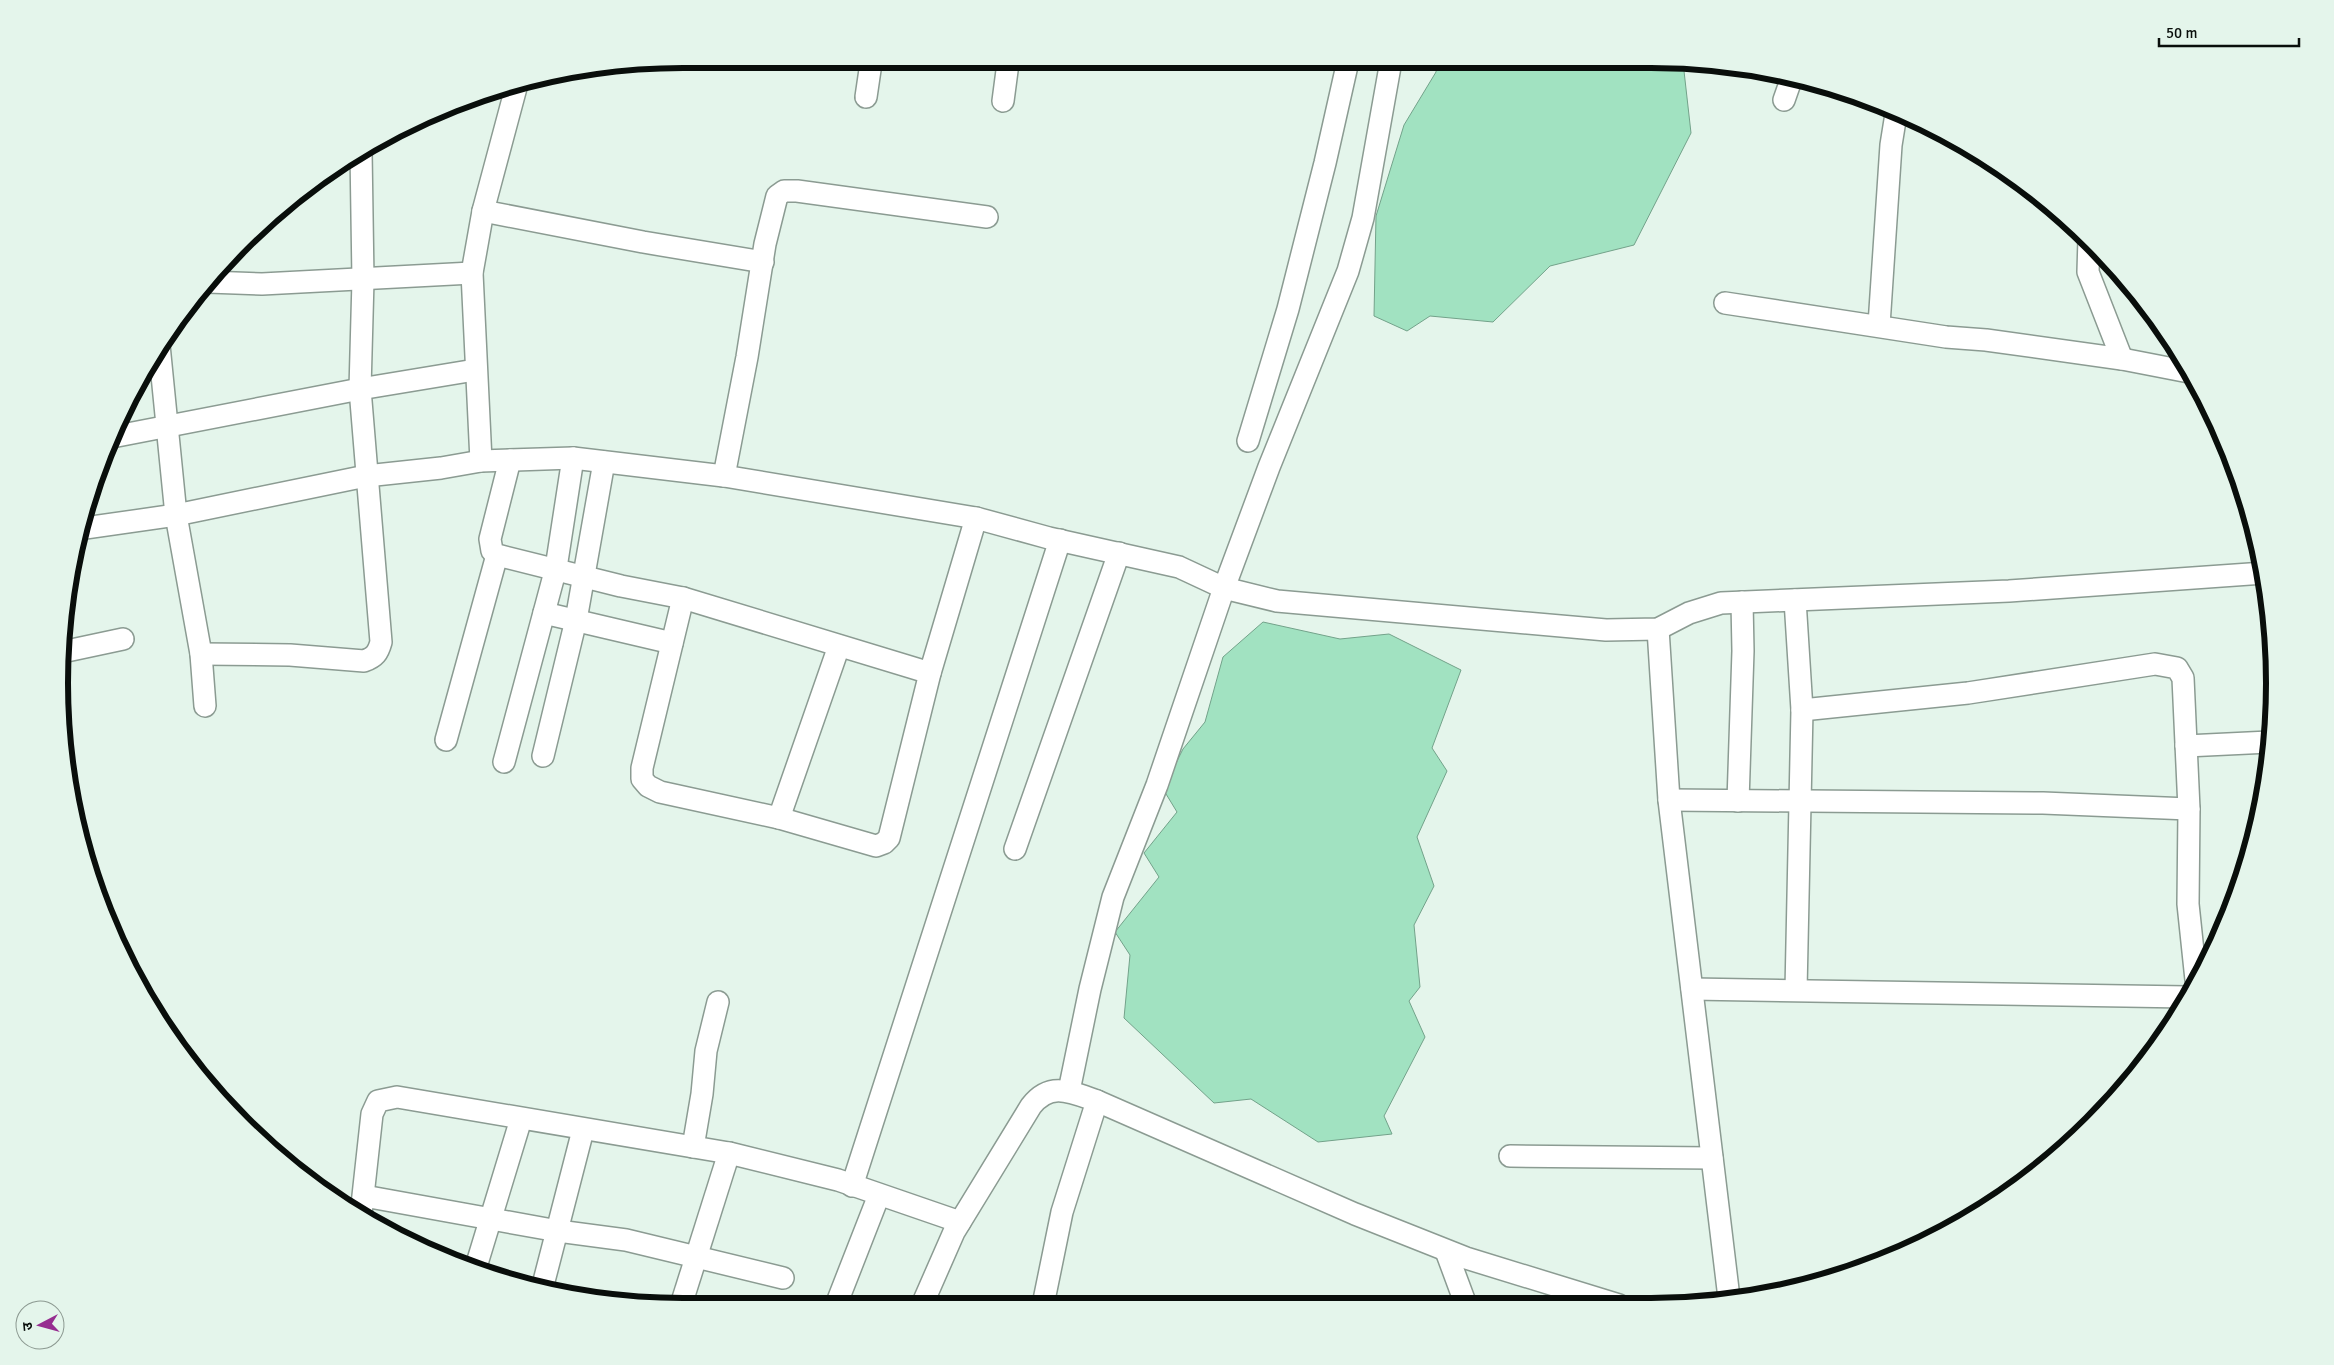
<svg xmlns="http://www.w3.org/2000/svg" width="2334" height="1365" viewBox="0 0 2334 1365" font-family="Signika,'Noto Sans Devanagari',sans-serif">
<rect width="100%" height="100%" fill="#e4f5eb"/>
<g fill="#a1e2c1" stroke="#73a28a">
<path d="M1690 60 1684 71 1691 133 1634 245 1550 266 1493 322 1430 316 1407 331 1374 316 1376 216 1404 125 1436 72 1437 61Z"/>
<path d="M1263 622 1340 639 1389 634 1461 670 1432 748 1447 771 1417 837 1434 886 1414 925 1420 987 1409 1001 1425 1037 1384 1116 1392 1134 1318 1142 1251 1099 1214 1103 1124 1018 1130 955 1115 932 1159 877 1144 853 1177 812 1163 789 1183 749 1205 722 1223 657Z"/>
</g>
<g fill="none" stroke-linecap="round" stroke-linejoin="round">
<g stroke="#8b9b92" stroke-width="24">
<g id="minor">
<path d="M866 97 871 63"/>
<path d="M1784 100 1791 80"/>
<path d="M1003 101 1008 63"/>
<path d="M483 211 643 242 763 262"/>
<path d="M2089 238 2088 272 2122 359"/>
<path d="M208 282 262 284 472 273"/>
<path d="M1725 303 1946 337 1986 340 2122 359 2189 372"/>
<path d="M1879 325 1891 145 1896 114"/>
<path d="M159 345 176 515 201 654 205 706"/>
<path d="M112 437 360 389 475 370"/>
<path d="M1248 441 1288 309 1325 163 1348 61"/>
<path d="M510 460 490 539 492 551 497 555 621 586 683 598 930 673"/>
<path d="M481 461 472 273 483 211 517 84"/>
<path d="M724 476 747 357 765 244 777 196 784 191H797L987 217"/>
<path d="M78 529 176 515 366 476 441 468 481 461 573 458 724 476 976 518 1049 538 1179 567 1224 588 1277 601 1606 630 1658 629 1689 613 1721 603 2009 591 2264 573"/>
<path d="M683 598 642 768V779L648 786 660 792 779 818 876 846 884 843 889 838 930 673 976 518"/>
<path d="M1795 600 1802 710 1796 990"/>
<path d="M544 613 672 643"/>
<path d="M1658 629 1669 800 1729 1298"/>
<path d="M62 652 123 639"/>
<path d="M201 654 290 655 364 661C375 657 378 653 381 642L360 389 363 280 361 151"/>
<path d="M1802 710 1968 693 2155 664 2177 668 2183 678 2189 809 2188 904 2196 980"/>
<path d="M446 740 497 555"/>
<path d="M2186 746 2269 742"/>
<path d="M543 756 576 620 604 462"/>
<path d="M504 762 556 568 573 458"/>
<path d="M1669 800 2043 803 2189 809"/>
<path d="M1738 801 1743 651 1742 602"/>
<path d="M779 818 839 646"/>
<path d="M1015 849 1119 553"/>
<path d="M1692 989 2187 997"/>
<path d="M1069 1091 1090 989 1113 897 1157 785 1224 588 1269 467 1348 271 1363 218 1391 61"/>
<path d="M693 1147 702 1094 706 1051 718 1002"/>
<path d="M1510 1156 1712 1158"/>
<path d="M852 1186 1060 540"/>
<path d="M364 1196 558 1231 626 1240 783 1278"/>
<path d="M361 1214 372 1114 378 1101 397 1097 729 1153 838 1180 960 1222"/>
<path d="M1446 1251 1466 1305"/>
<path d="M475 1270 521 1119"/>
<path d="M543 1285 583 1130"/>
<path d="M681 1305 729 1153"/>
<path d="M836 1305 879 1195"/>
<path d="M922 1305 954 1232 1031 1106C1050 1081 1071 1092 1097 1101L1355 1214 1466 1258 1619 1305"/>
<path d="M1043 1305 1062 1212 1097 1101"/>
</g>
</g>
<use href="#minor" stroke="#fff" stroke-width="21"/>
</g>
<path d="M0 0H2334V1365H0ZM683 68H1651A615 615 0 0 1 2266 683V683A615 615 0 0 1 1651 1298H683A615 615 0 0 1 68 683V683A615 615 0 0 1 683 68Z" fill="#e4f5eb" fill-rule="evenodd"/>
<path fill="none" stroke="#090e0b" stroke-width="6" d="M683 68H1651A615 615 0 0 1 2266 683V683A615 615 0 0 1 1651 1298H683A615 615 0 0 1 68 683V683A615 615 0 0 1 683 68Z"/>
<g transform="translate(40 1325) rotate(264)"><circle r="24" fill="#e4f5eb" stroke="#8c9991"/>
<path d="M0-4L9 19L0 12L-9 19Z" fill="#962d90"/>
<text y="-8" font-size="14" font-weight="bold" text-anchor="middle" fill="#090e0b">उ</text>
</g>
<path d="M2159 38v8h140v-8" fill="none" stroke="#090e0b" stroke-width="2.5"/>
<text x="2166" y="38" font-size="15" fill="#090e0b" stroke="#e4f5eb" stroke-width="4" paint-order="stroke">50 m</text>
</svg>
